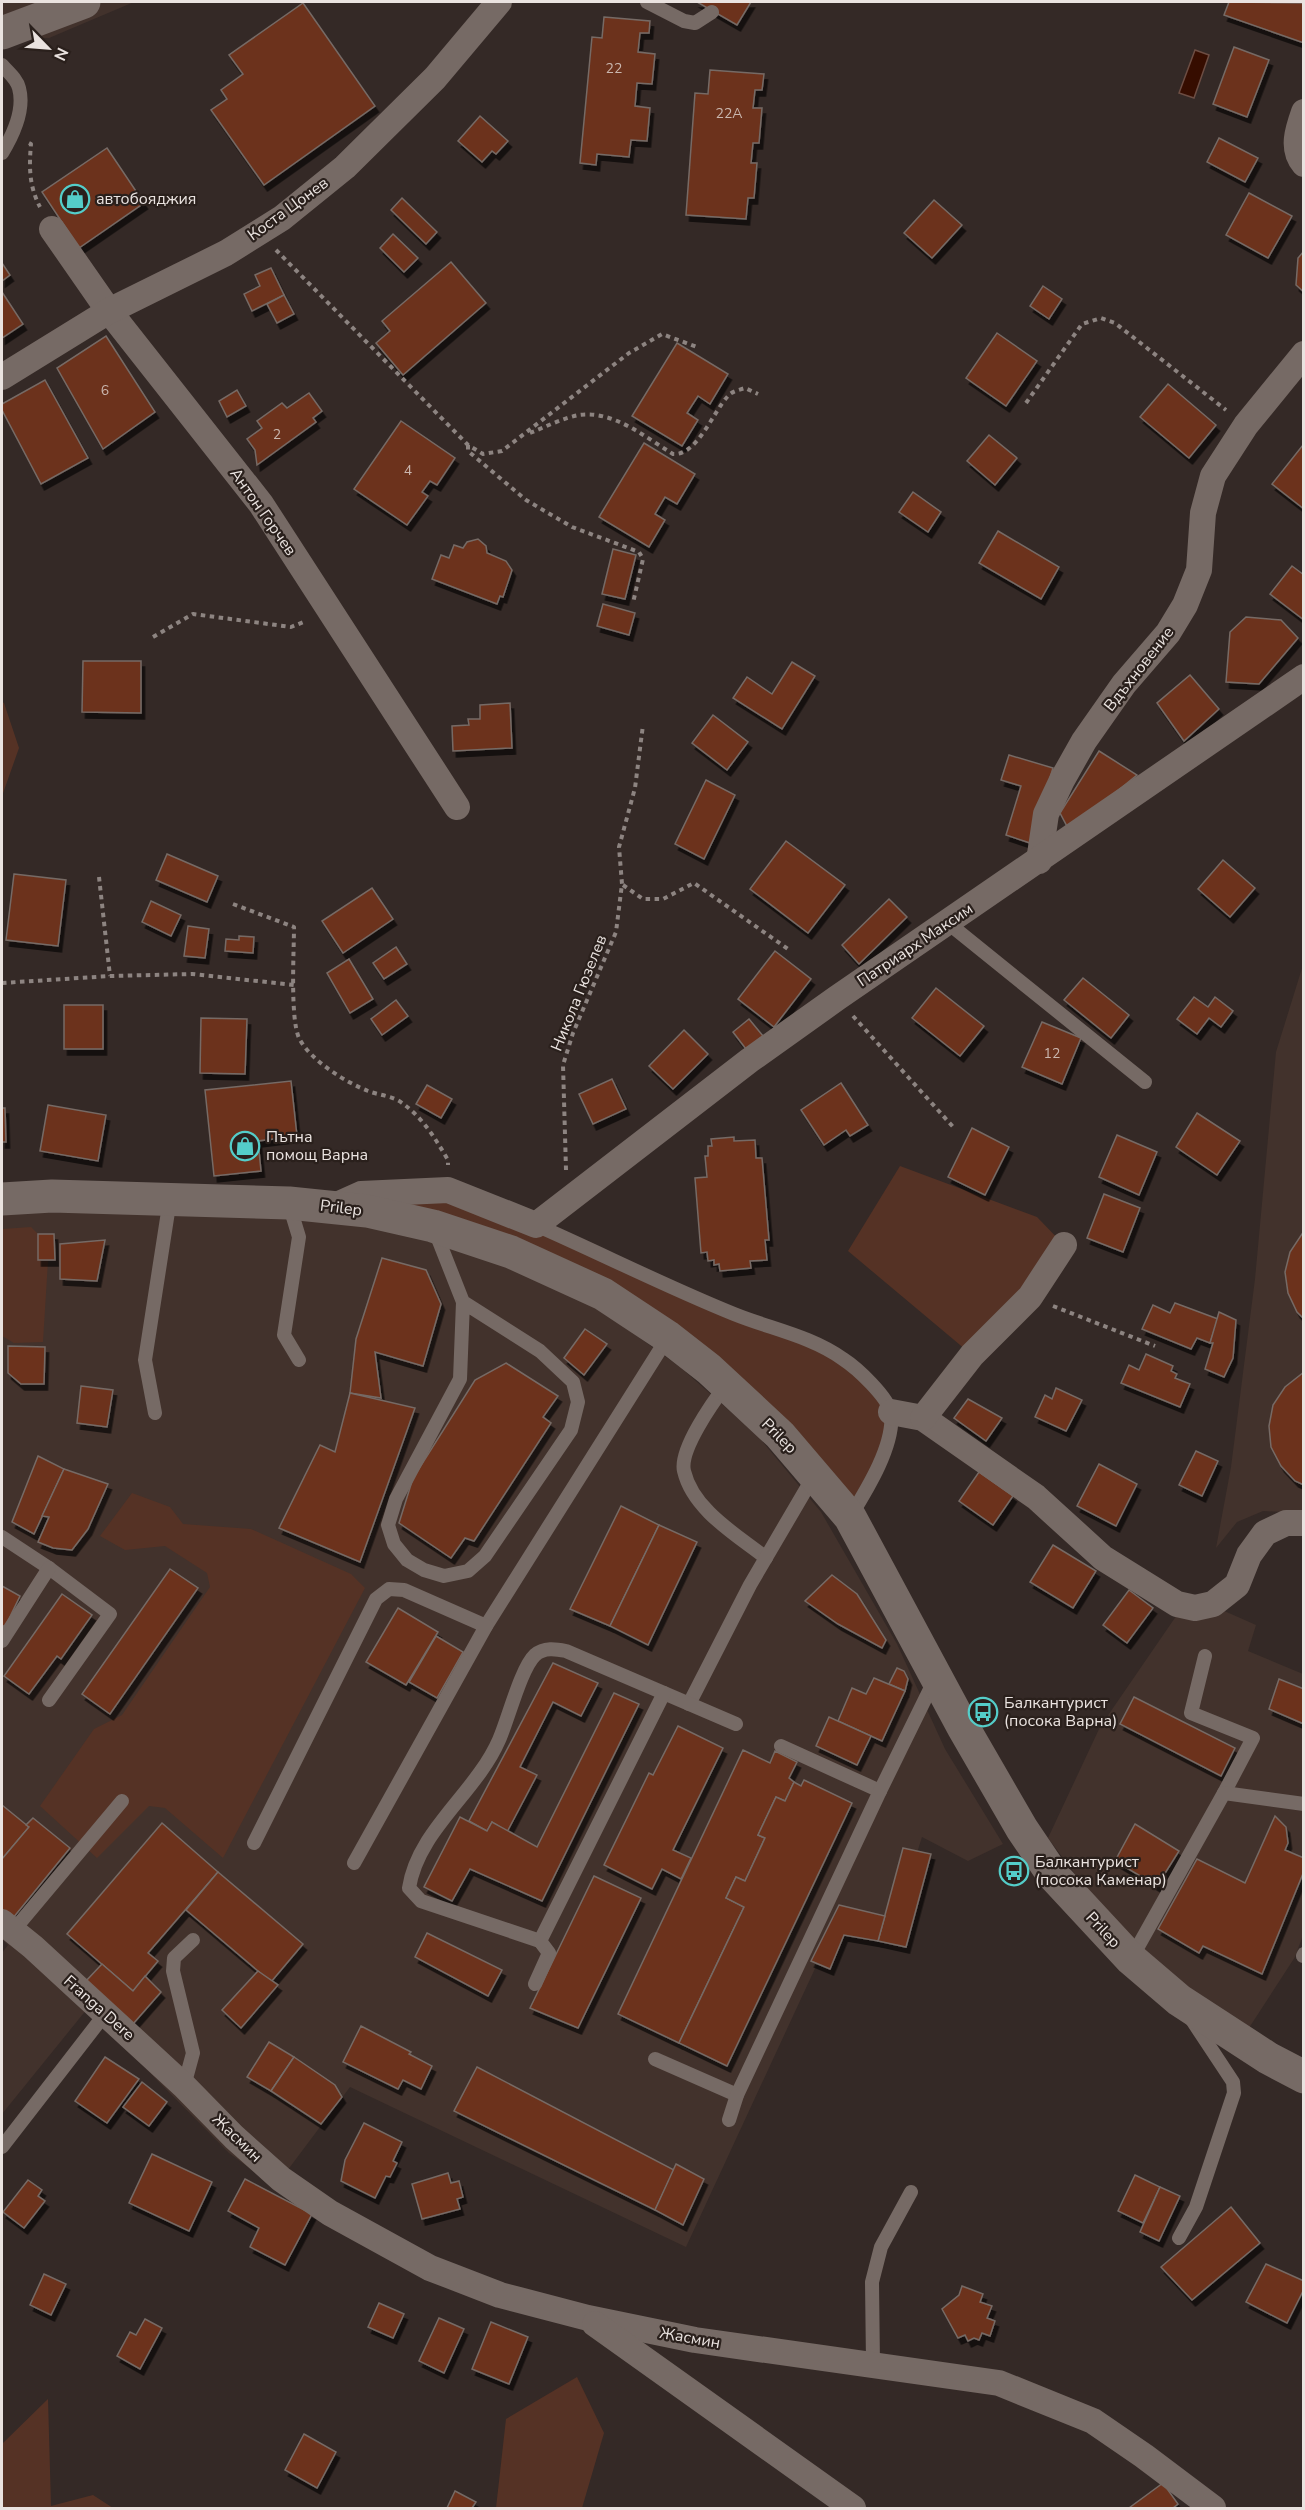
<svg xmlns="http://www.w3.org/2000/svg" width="1305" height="2510" viewBox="0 0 1305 2510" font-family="'Nunito Sans',sans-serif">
<defs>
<filter id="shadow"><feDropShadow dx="3.5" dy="6" stdDeviation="0" flood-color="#0009"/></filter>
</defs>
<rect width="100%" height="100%" fill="#342926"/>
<g fill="#42322c">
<path d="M2 2H134L49 38 2 37Z"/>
<path d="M1303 965V1513L1263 1511 1237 1522 1216 1548 1231 1467 1255 1279 1276 1052Z"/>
<path d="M130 1208 365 1223 443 1240 528 1272 601 1310 680 1367 757 1435 821 1512 897 1644 945 1749 1003 1844 968 1861 922 1837 894 1925 837 1921 686 2247 350 2087 275 2187 229 2153 87 2009 2 2114V1953L8 1945 2 1939V1211Z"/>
<path d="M1213 1606 1256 1625 1248 1651 1303 1674V1935L1295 1957 1247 2031 1182 1986 1108 1918 1048 1838 1100 1727 1181 1609Z"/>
</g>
<g fill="#553225">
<path d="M2 702 4 703 19 748 2 796Z"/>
<path d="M900 1166 1037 1217 1064 1245 972 1355 848 1251Z"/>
<path d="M448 1190 814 1342 880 1393 888 1438 857 1506 709 1351 436 1217 379 1191Z"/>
<path d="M31 1227 38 1234V1260L48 1261 43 1342 14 1343 2 1336V1229Z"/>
<path d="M132 1493 170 1507 183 1524 251 1529 351 1574 365 1588 223 1858 165 1808 149 1806 97 1858 40 1806 94 1729 122 1715 210 1587 207 1573 165 1546 125 1550 100 1536Z"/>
<path d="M577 2377 604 2433 582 2508H496L506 2419Z"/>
<path d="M48 2399 51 2506 93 2495 113 2508H2V2444Z"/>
</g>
<path fill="#360d00" stroke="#6c4d43" stroke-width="1.5" d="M1195 50 1209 55 1194 98 1179 93Z"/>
<g fill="#6c321c" stroke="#766a65" stroke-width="1.5" filter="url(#shadow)">
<path d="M697 2H751L737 25Z"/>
<path d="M1229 2 1304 3V43L1224 15Z"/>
<path d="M303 3 375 106 264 185 211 110 227 99 221 90 243 74 229 55Z"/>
<path d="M604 17 650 21 649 33H640L638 52 655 54 652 84 637 83 635 106 650 108 647 141 631 140 629 157 597 154 596 165 580 163 592 37 602 38Z"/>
<path d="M1234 47 1269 60 1247 117 1213 104Z"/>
<path d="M710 70 764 74 762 90H755L753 108H762L759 143H753L751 163H757L754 198H748L746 219 686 215 695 93 708 94Z"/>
<path d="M480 116 508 141 496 154 492 151 482 162 458 141Z"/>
<path d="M1219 138 1258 158 1245 182 1207 162Z"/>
<path d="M107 148 144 203 79 248 42 192Z"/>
<path d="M1249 193 1292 216 1268 258 1226 235Z"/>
<path d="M402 198 437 232 426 244 391 210Z"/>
<path d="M934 200 962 225 932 258 904 233Z"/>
<path d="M393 234 418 258 404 272 380 248Z"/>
<path d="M1304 251V292L1296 285 1298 258Z"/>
<path d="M451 262 486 303 403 375 376 343 390 331 382 321Z"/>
<path d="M2 263 10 275 2 281Z"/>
<path d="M271 268 284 295 252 311 244 294 260 286 255 275Z"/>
<path d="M1043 286 1062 299 1049 319 1030 306Z"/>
<path d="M2 292 23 324 2 338Z"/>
<path d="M284 295 294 314 277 323 267 304Z"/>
<path d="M997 333 1037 361 1006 406 966 378Z"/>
<path d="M106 336 155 412 103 449 57 368Z"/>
<path d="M677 343 728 374 710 404 698 396 687 413 698 420 682 446 632 416Z"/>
<path d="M45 380 88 458 41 484 2 410V404Z"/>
<path d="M1168 384 1216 425 1189 458 1140 417Z"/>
<path d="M237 390 246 406 227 417 219 401Z"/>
<path d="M309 393 322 411 313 418 316 422 257 465 255 450 247 439 262 428 257 421 282 403 287 408Z"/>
<path d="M401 421 455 458 437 485 430 481 422 492 428 496 407 525 354 489Z"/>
<path d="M989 435 1017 458 995 485 967 461Z"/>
<path d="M644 443 695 474 677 504 665 497 655 514 665 520 649 547 599 517Z"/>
<path d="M1303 445H1304V509L1272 484Z"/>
<path d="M913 492 941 512 928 532 899 512Z"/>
<path d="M998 531 1059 567 1041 599 979 563Z"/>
<path d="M478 539 486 546 487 553 506 561 512 570 503 597 500 596 497 604 432 579 441 555 449 558 454 545 463 548 467 542Z"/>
<path d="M613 549 636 555 625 599 602 594Z"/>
<path d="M1292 566 1304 575V620L1270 594Z"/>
<path d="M603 604 635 613 629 635 597 626Z"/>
<path d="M1246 617 1281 620 1298 638 1259 684 1226 682 1230 632Z"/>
<path d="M83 661H141V713L82 712Z"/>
<path d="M792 662 815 676 782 729 733 698 747 677 772 694Z"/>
<path d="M1190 675 1219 709 1184 741 1157 703Z"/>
<path d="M510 703 512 748 453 751 452 726 469 725 468 719H480V705Z"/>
<path d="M713 715 748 742 727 770 692 743Z"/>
<path d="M1099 751 1137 775 1069 830 1060 813Z"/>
<path d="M1009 755 1053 768 1030 843 1006 835 1021 786 1001 780Z"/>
<path d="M706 780 735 795 704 859 675 844Z"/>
<path d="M786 841 845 885 808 933 750 889Z"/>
<path d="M167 854 218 876 207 902 156 880Z"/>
<path d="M1223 860 1255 888 1230 917 1198 889Z"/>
<path d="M14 874 66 880 58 946 6 940Z"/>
<path d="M372 888 393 919 343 953 322 921Z"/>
<path d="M889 899 907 917 859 964 842 945Z"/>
<path d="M151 901 181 915 171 936 142 922Z"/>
<path d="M188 926 209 929 205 958 184 956Z"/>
<path d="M239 936 254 937 253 953 225 951 226 939 239 940Z"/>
<path d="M396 947 407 964 384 979 373 963Z"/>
<path d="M775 951 811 979 774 1027 738 999Z"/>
<path d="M349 959 373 999 350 1013 327 973Z"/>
<path d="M1083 978 1129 1015 1111 1038 1064 1000Z"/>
<path d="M936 988 984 1026 960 1056 912 1018Z"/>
<path d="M1194 997 1208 1007 1215 997 1233 1011 1221 1027 1209 1018 1197 1034 1177 1019Z"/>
<path d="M396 1000 408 1016 382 1035 371 1019Z"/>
<rect x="64" y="1005" width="39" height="44"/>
<path d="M201 1018 247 1019 245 1074 200 1073Z"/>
<path d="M749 1019 763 1036 746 1049 733 1032Z"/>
<path d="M1042 1022 1081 1038 1062 1084 1022 1067Z"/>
<path d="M684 1030 708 1054 673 1089 649 1066Z"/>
<path d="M612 1079 626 1109 593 1124 579 1094Z"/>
<path d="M291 1081 297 1136 258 1141 261 1171 214 1176 205 1090Z"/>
<path d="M841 1083 868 1125 850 1136 846 1130 824 1145 801 1110Z"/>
<path d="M427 1085 452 1099 441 1118 416 1104Z"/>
<path d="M48 1105 106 1115 98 1161 40 1151Z"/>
<path d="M2 1108H5L6 1142H2Z"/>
<path d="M1197 1113 1240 1141 1217 1175 1176 1147Z"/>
<path d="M972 1128 1009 1147 985 1195 948 1177Z"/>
<path d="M1117 1135 1157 1152 1139 1195 1099 1177Z"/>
<path d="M734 1137V1141L755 1140 756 1158H762L769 1240H765L767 1260 750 1261 751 1268 720 1271 719 1264 714 1265V1260L708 1261 707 1252 701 1253 695 1178 707 1177 705 1156H708V1146H712L711 1139Z"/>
<path d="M1104 1194 1140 1208 1123 1252 1087 1238Z"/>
<path d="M1304 1231V1319L1297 1312 1288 1293 1285 1272 1290 1252Z"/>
<path d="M38 1234H54L55 1260H38Z"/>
<path d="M105 1240 97 1281 60 1279V1244Z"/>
<path d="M382 1258 426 1270 441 1304 423 1366 375 1352 381 1398 350 1393 356 1339Z"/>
<path d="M1175 1303 1218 1319 1210 1343 1197 1338 1191 1349 1142 1329 1153 1305 1170 1313Z"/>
<path d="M1219 1312 1236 1320 1233 1358 1224 1377 1205 1369 1213 1343H1210Z"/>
<path d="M585 1329 607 1344 584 1375 564 1358Z"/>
<path d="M8 1346 45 1347 44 1384H21L8 1373Z"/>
<path d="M1146 1354 1173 1366 1171 1371 1177 1374 1175 1378 1190 1384 1180 1407 1121 1383 1129 1365 1139 1370Z"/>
<path d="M506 1363 558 1396 543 1417 551 1423 474 1541 465 1538 451 1558 399 1523 413 1478 475 1380Z"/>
<path d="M1304 1372V1485L1295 1481 1281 1466 1271 1447 1269 1426 1273 1405 1285 1387Z"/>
<path d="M81 1386 113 1390 107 1427 77 1423Z"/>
<path d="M1056 1388 1082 1400 1066 1431 1035 1417 1045 1395 1052 1399Z"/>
<path d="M350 1393 415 1408 360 1562 279 1528 320 1445 335 1452Z"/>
<path d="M968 1399 1002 1418 986 1441 954 1418Z"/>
<path d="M1196 1451 1218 1461 1202 1496 1179 1485Z"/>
<path d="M38 1456 64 1469 34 1534 12 1522Z"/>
<path d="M1099 1464 1137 1484 1116 1526 1077 1506Z"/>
<path d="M64 1469 108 1484 88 1529 72 1550 53 1548 38 1542 49 1517 42 1516Z"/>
<path d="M979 1472 1013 1496 993 1525 959 1501Z"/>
<path d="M621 1506 659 1525 610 1626 570 1609Z"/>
<path d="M659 1525 697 1542 648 1645 610 1626Z"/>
<path d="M1053 1545 1096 1571 1073 1608 1030 1582Z"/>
<path d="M170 1569 198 1588 110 1714 82 1694Z"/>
<path d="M832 1575 857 1594 886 1640 882 1648 838 1624 805 1601Z"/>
<path d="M2 1586 20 1596 5 1627 2 1625Z"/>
<path d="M1129 1590 1153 1608 1127 1643 1103 1625Z"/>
<path d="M62 1594 92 1615 61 1659 57 1656 29 1694 4 1676Z"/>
<path d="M398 1608 438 1632 406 1685 366 1662Z"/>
<path d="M436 1636 463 1652 437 1698 409 1682Z"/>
<path d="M553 1663 598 1683 581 1716 553 1702 520 1767 537 1775 507 1832 492 1822 487 1831 469 1821Z"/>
<path d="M897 1668 904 1671 908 1679 905 1691 889 1684Z"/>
<path d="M874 1678 905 1691 882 1741 838 1721 852 1688 866 1694Z"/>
<path d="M1279 1679 1304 1689V1724L1269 1709Z"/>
<path d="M614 1693 639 1704 542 1901 470 1869 452 1901 424 1887 460 1817 487 1831 492 1822 537 1847Z"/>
<path d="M1134 1697 1235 1748 1221 1776 1120 1724Z"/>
<path d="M829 1717 871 1736 857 1765 816 1746Z"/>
<path d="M678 1726 723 1748 673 1850 691 1858 681 1879 662 1869 652 1889 604 1865 649 1773 653 1775Z"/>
<path d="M743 1750 770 1763 775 1751 797 1762 789 1778 794 1782 785 1801 776 1797 758 1835 765 1838 745 1881 736 1877 726 1898 744 1907 679 2043 618 2014Z"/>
<path d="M804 1780 852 1803 727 2066 679 2043 744 1907 726 1898 736 1877 745 1881 765 1838 758 1835 776 1797 785 1801 794 1782 801 1786Z"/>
<path d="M2 1805 29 1827 2 1859Z"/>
<path d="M1275 1816 1286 1827 1288 1843 1285 1850 1304 1858V1871L1262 1974 1203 1946 1199 1953 1158 1929 1197 1859 1245 1883Z"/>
<path d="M33 1818 70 1848 13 1918 2 1909V1859L29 1827 26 1825Z"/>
<path d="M162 1823 218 1872 148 1953 158 1961 133 1991 67 1934Z"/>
<path d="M1135 1824 1179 1851 1157 1886 1115 1861Z"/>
<path d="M903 1848 931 1854 906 1947 878 1941Z"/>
<path d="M218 1872 303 1944 271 1982 186 1910Z"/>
<path d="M594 1876 641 1898 578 2028 530 2008Z"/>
<path d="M839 1905 885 1916 878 1941 844 1935 830 1969 811 1961Z"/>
<path d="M427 1933 502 1970 488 1996 415 1957Z"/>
<path d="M102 1964 133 1991 145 1976 161 1992 133 2024 85 1982Z"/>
<path d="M258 1971 278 1985 241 2028 222 2010Z"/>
<path d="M361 2026 411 2052 409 2054 432 2066 421 2089 403 2080 398 2089 343 2062Z"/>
<path d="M269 2042 294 2057 271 2091 247 2077Z"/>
<path d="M105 2057 139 2079 107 2123 75 2101Z"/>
<path d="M294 2057 335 2085 342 2097 321 2124 271 2091Z"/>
<path d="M477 2067 674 2170 655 2210 454 2111Z"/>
<path d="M142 2082 167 2102 149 2126 123 2107Z"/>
<path d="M364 2123 402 2142 393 2161 397 2163 390 2177 386 2176 375 2198 341 2181 345 2160Z"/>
<path d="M152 2154 212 2182 189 2231 129 2203Z"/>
<path d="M676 2164 704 2179 683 2225 655 2210Z"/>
<path d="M448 2173 451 2183 459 2181 463 2197 457 2199 460 2209 422 2219 412 2184Z"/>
<path d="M1135 2175 1160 2187 1143 2223 1118 2211Z"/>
<path d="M245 2179 312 2214 285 2265 250 2247 259 2228 228 2211Z"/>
<path d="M28 2180 42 2190 38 2196 45 2201 24 2228 3 2212Z"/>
<path d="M1160 2187 1180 2196 1159 2241 1140 2232Z"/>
<path d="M1231 2207 1260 2243 1192 2300 1161 2267Z"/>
<path d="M1266 2264 1304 2281V2289L1287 2323 1246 2302Z"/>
<path d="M44 2274 66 2284 51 2315 30 2305Z"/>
<path d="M962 2286 983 2294 980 2302 992 2306 987 2318 995 2321 990 2336 982 2333 979 2340 974 2338 968 2341 965 2335 958 2338 942 2309 959 2295Z"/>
<path d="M379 2303 404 2314 393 2338 368 2327Z"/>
<path d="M439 2318 464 2329 444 2373 419 2361Z"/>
<path d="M145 2319 162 2328 140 2369 117 2356 130 2332 136 2335Z"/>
<path d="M491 2322 528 2337 509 2384 472 2369Z"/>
<path d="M304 2434 336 2452 317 2488 285 2470Z"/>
<path d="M1163 2483 1178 2504 1173 2508H1129Z"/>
<path d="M455 2491 476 2502 472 2508H447Z"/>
</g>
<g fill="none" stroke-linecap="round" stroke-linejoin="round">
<g stroke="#8d8481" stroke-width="4" stroke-dasharray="4.5 4.5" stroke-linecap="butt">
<path d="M29 143 31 144C29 167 29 186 40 207"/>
<path d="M276 250 468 445 483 454 502 451 629 353 662 334 697 347"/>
<path d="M1026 403 1082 324 1101 318 1115 323 1226 410"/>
<path d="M530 433C545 427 563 418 579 415 613 410 645 437 673 454 697 456 713 412 728 396 732 391 739 390 745 388L758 394"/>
<path d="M468 445V451L526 500 572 527 639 552 643 559 633 603"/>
<path d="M153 637 193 614 291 627 306 621"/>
<path d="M99 877 110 976"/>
<path d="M623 885 643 899H663L694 883 788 949"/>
<path d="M233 904 294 927C294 952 290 1018 299 1038 310 1060 345 1082 368 1091 378 1095 393 1096 402 1103 423 1118 435 1138 448 1160V1165"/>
<path d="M2 983 110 976 192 974 294 985"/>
<path d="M853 1016 955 1129"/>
<path d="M566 1170 563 1065 573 1033 616 932 622 884 619 847 635 788 643 725"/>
<path d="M1053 1306 1155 1346"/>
</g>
<g stroke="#766a65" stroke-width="14">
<path d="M647 2 684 21 695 23 712 12"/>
<path d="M2 65C8 72 17 79 19 88 25 110 13 135 2 153"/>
<path d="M948 923 1145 1082"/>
<path d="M289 1204 299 1237 284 1335 299 1360"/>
<path d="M536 1225C602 1254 667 1287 734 1314 771 1329 811 1336 843 1359 857 1368 888 1397 891 1413 895 1445 866 1491 850 1517"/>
<path d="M435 1231 463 1302 540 1351 573 1382 578 1402 571 1430 485 1556 468 1571 444 1576 424 1570 407 1560 394 1544 388 1525 396 1499 460 1379 463 1302"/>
<path d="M726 1385C713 1402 679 1450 684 1471 693 1510 737 1535 766 1558"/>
<path d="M155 1413 145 1360 170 1199"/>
<path d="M2 1537 49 1568 110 1614 49 1700"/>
<path d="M486 1626 668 1337"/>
<path d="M2 1641 49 1568"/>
<path d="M1205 1656 1191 1713 1253 1738 1224 1793"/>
<path d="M689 1704 750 1585 815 1474"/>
<path d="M781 1746 880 1791"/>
<path d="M254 1843 376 1599 389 1589 404 1590 486 1626 354 1863"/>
<path d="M13 1931 122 1801"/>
<path d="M540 1941 421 1901 409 1888C418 1830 476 1793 499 1740 508 1720 521 1668 535 1655 544 1647 556 1649 566 1651L736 1724"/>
<path d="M1303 1956 1304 1954"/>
<path d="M1131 1959 1224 1793 1304 1804"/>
<path d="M535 1984 549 1953 540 1941 664 1693"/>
<path d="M655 2059 737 2095"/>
<path d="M184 2086 193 2053 173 1971 174 1958 193 1940"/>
<path d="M729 2120 737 2095 880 1791 935 1679"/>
<path d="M2 2147 105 2014"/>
<path d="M1179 2238 1196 2207 1234 2093 1233 2082 1192 2020"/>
<path d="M873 2363 872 2282 881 2247 911 2192"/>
</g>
<g stroke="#766a65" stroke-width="26">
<path d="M1304 112C1298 129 1291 149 1304 164"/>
<path d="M52 229 109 311 261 504 457 807"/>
<path d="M2 377 109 311 226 253 282 218 345 167 435 78 499 2"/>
<path d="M1039 861 1046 814 1062 780 1084 741 1124 684 1168 633 1185 605 1199 570 1203 513 1213 476 1246 425 1304 354"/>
<path d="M332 1207 361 1194 448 1190 536 1225 750 1060 837 998 1304 677"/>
<path d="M891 1412 923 1418 1036 1497 1103 1558 1177 1604 1195 1608 1213 1604 1237 1585 1249 1555 1265 1533 1286 1523H1304"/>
<path d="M923 1418 972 1355 1030 1297 1064 1245"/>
<path d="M2 1922 33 1947 184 2086 234 2137 281 2179 330 2213 430 2268 500 2295 588 2318 695 2340 999 2383 1093 2421 1144 2456 1213 2508"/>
<path d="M595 2324 853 2508"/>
</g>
<g stroke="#766a65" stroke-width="33">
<path d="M2 33 84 2"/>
<path d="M2 1199 52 1196 289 1203 367 1211 433 1226 511 1252 603 1294 668 1337 709 1369 780 1435 850 1517 963 1727 1022 1829 1053 1875 1131 1959 1179 2000 1268 2058 1304 2077"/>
</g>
</g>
<defs>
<g id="shop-ring" transform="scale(1.5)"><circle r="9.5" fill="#2a201c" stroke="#54cdc9" stroke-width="1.5"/><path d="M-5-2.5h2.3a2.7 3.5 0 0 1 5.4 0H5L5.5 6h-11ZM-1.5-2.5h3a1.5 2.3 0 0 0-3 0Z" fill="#54cdc9"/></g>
<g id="bus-ring" transform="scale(1.5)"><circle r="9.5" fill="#2a201c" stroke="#54cdc9" stroke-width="1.5"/><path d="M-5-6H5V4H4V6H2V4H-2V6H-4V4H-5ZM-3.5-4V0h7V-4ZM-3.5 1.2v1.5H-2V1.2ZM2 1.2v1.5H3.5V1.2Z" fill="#54cdc9"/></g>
</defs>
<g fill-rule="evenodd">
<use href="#shop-ring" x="75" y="199"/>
<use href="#shop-ring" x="245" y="1146"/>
<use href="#bus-ring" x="983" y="1712"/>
<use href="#bus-ring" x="1014" y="1871"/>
</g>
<g text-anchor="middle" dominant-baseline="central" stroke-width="4.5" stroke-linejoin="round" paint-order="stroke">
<g font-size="14" fill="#cab7af">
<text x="614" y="68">22</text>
<text x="729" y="113">22А</text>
<text x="105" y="390">6</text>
<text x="277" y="434">2</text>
<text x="408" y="470">4</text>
<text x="1052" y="1053">12</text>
</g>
<g font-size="16" fill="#eae3e0" stroke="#2a201c" text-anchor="start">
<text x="96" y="199">автобояджия</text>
<text x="266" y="1137">Пътна<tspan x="266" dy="18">помощ Варна</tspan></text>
<text x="1004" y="1703">Балкантурист<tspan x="1004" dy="18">(посока Варна)</tspan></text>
<text x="1035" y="1862">Балкантурист<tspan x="1035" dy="18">(посока Каменар)</tspan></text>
</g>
<g font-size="16" fill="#eae3e0" stroke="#2a201c">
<text transform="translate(288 209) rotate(-36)">Коста Цонев</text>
<text transform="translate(263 512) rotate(55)">Антон Горчев</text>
<text transform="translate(1139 669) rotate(-52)">Вдъхновение</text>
<text transform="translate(915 945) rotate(-34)">Патриарх Максим</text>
<text transform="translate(579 993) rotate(-68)">Никола Гюзелев</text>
<text transform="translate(341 1208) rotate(7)">Prilep</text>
<text transform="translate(779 1436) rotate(45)">Prilep</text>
<text transform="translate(1103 1930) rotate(47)">Prilep</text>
<text transform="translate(99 2008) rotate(42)">Franga Dere</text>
<text transform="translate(237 2138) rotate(44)">Жасмин</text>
<text transform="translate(690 2338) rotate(10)">Жасмин</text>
</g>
</g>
<rect width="1305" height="2510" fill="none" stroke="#eae3e0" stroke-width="6"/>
<g transform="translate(48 48) rotate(115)" stroke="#2a201c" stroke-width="4.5" paint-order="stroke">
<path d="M0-4.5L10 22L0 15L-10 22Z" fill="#eae3e0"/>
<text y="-9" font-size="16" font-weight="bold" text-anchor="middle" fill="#eae3e0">N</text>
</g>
</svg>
